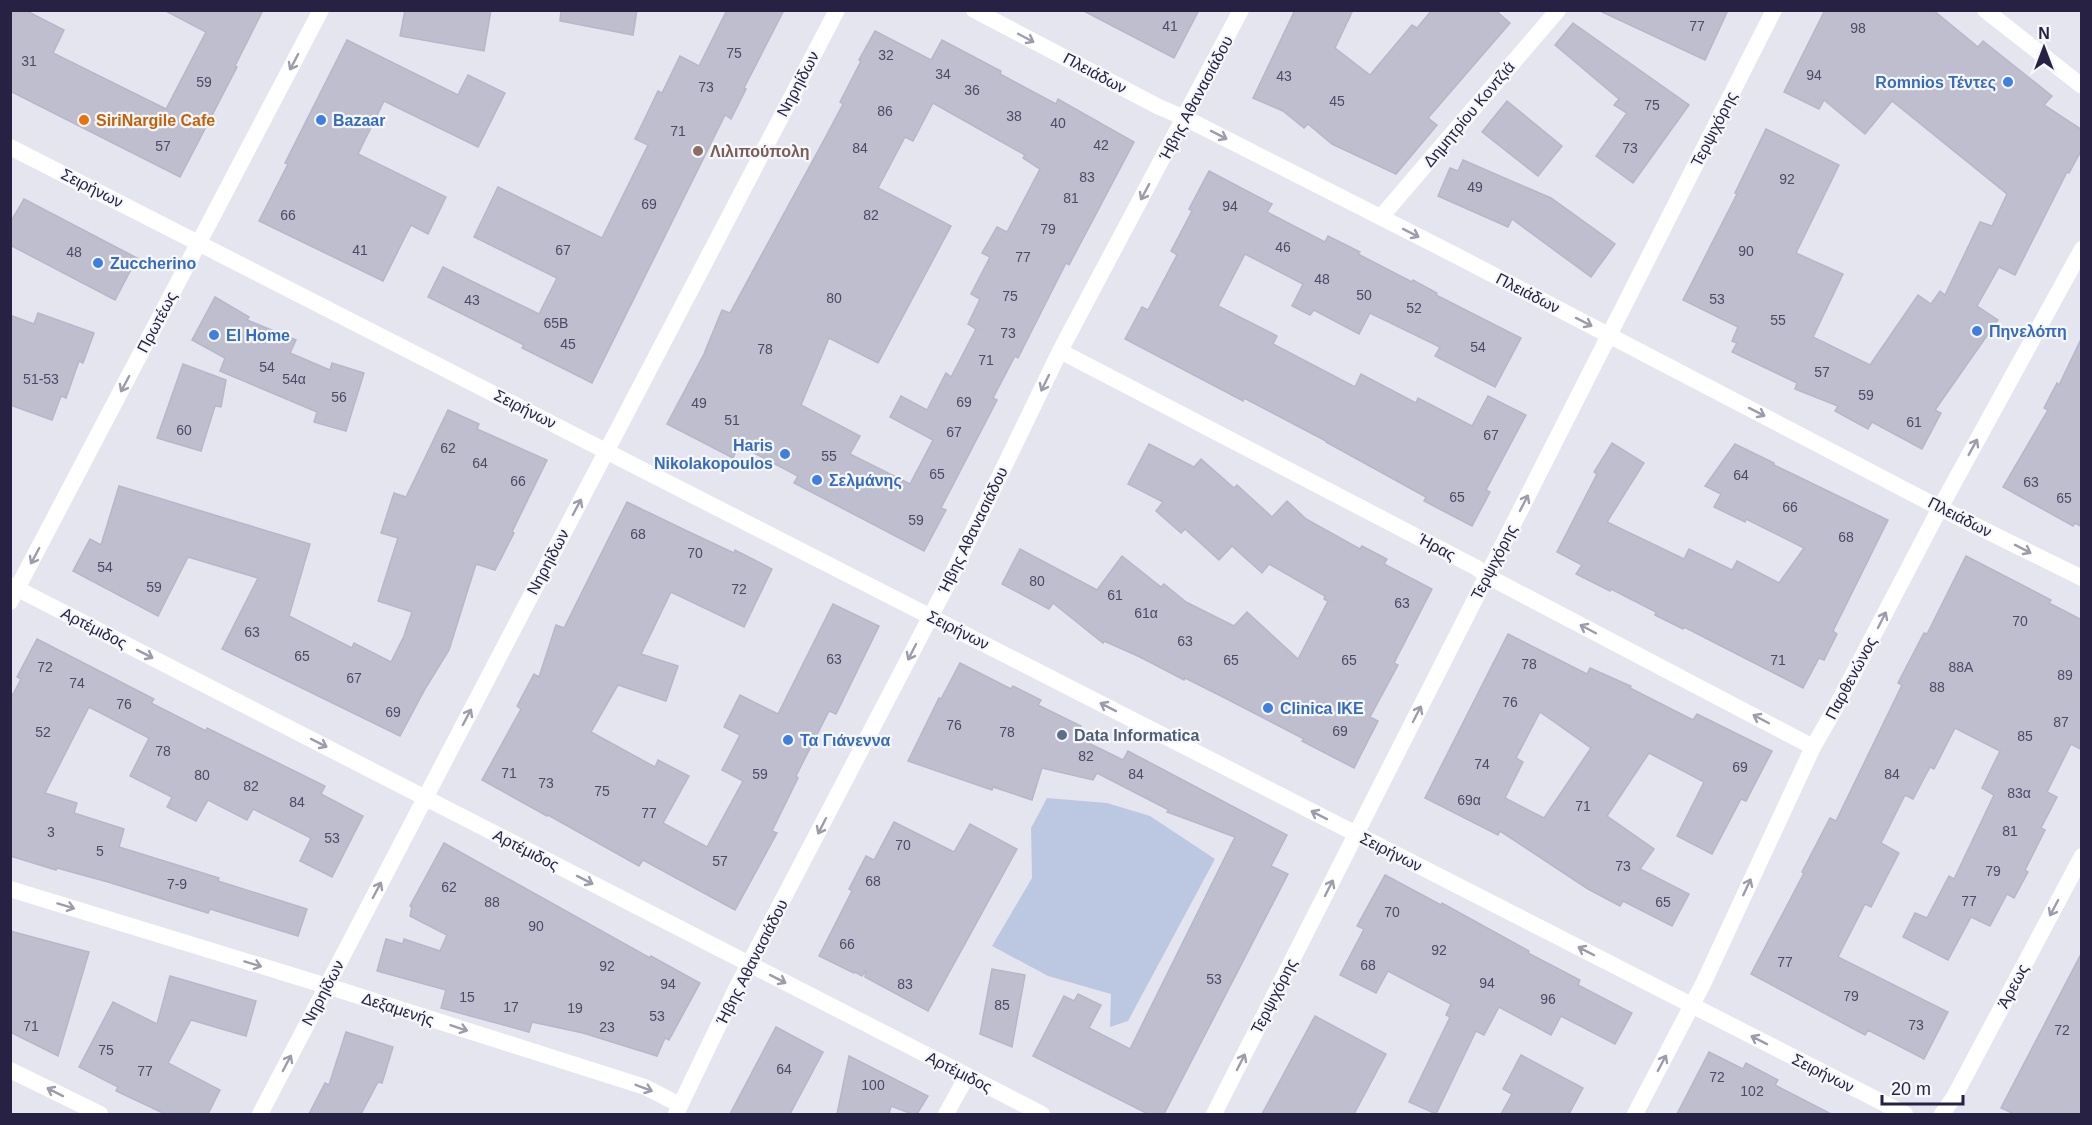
<svg xmlns="http://www.w3.org/2000/svg" width="2092" height="1125" viewBox="0 0 2092 1125" font-family="Arial,sans-serif">
<rect width="100%" height="100%" fill="#e5e5ef"/>
<path fill="#bcc8e2" d="M1047 798 1107 803 1150 816 1215 859 1128 1021 1110 1027 1111 994 1048 976 992 946 1032 878 1031 828Z"/>
<g fill="#bebece" stroke="#b6b7ca" stroke-width="1.5" fill-rule="evenodd">
<path d="M10 10H25L64 30 53 53 166 109 206 32 164 10H263L235 66 237 67 180 177 10 91Z"/>
<path d="M405 10H491L484 51 400 36Z"/>
<path d="M561 10H637L633 35 560 21Z"/>
<path d="M727 10H784L744 88 746 89 731 119 725 115 592 383 522 348 524 345 428 297 443 267 539 314 557 278 474 237 498 187 602 238 648 145 635 139 658 91 662 93 680 56 699 66Z"/>
<path d="M1082 10H1199L1174 58Z"/>
<path d="M1295 10H1353L1335 48 1370 75 1412 25 1417 28 1432 10H1495L1510 23 1428 118 1437 125 1396 174 1332 144 1308 124 1304 128 1283 111 1253 98Z"/>
<path d="M1598 10H1728L1705 60Z"/>
<path d="M1825 10H1933L1978 47 1983 41 2052 96 2044 105 2082 130V149L2069 173 2067 172 2015 275 1999 267 1977 306 1998 320 1935 410 1941 413 1922 449 1872 422 1868 429 1835 411 1838 406 1795 389 1797 383 1732 352 1737 343 1732 341 1738 327 1683 300 1737 194 1735 193 1766 129 1839 165 1796 253 1843 274 1813 337 1870 365 1918 295 1931 304 1940 291 1945 295 1980 222 1992 226 2007 194 1892 101 1865 134 1824 100 1819 109 1784 92Z"/>
<path d="M1573 23 1689 105 1633 183 1596 156 1627 113 1614 105 1619 99 1555 45Z"/>
<path d="M875 31 931 60 942 40 1001 71 1000 74 1056 104 1058 99 1134 142 1069 265 1066 263 1018 358 1015 356 993 398 997 400 941 508 946 510 924 551 794 483 798 476 739 445 733 458 667 424 704 354 722 310 730 313 825 138 843 104 840 102 861 61 859 60ZM933 103 1025 155 1023 158 1040 169 1007 232 997 227 982 253 990 257 971 294 980 299 968 324 976 329 951 377 946 373 927 410 901 396 890 417 933 440 910 484 850 454 860 436 801 405 829 338 878 363 951 226 878 188 905 137 913 141Z"/>
<path d="M347 40 458 95 468 75 505 93 478 147 384 101 358 154 446 197 428 234 411 225 383 281 259 221 288 164 285 163Z"/>
<path d="M1507 101 1562 146 1538 176 1482 132Z"/>
<path d="M1463 160 1551 198 1615 244 1591 277 1512 219 1508 227 1438 196 1450 168 1458 171Z"/>
<path d="M1209 171 1272 204 1267 212 1325 242 1328 236 1360 252 1358 254 1412 282 1413 280 1437 293 1436 295 1521 338 1495 387 1435 356 1440 347 1370 313 1359 334 1314 310 1310 315 1292 306 1303 284 1245 254 1218 306 1277 336 1273 344 1355 387 1361 374 1416 403 1418 398 1472 426 1488 396 1526 415 1486 490 1490 492 1472 526 1424 501 1426 497 1326 442V441L1244 398 1243 401 1125 339 1142 307 1148 310 1177 255 1171 251 1192 211 1189 209Z"/>
<path d="M24 199 137 258 115 300 10 245V223Z"/>
<path d="M215 297 249 317 247 320 296 340 290 353 330 370 332 363 364 373 346 431 314 422 317 412 220 371 225 358 192 340Z"/>
<path d="M38 313 94 333 83 363 79 361 66 398 61 396 52 420 10 405V315L34 324Z"/>
<path d="M2082 337V527L2075 523 2073 526 2003 487 2048 410 2044 408 2057 383 2059 385Z"/>
<path d="M183 364 226 380 221 407 215 406 201 451 157 438Z"/>
<path d="M448 410 479 424 477 429 547 460 512 532 514 533 495 570 476 564 449 650 425 689 400 736 222 649 258 578 188 557 158 616 73 571 90 539 101 545 119 486 310 544 289 616 352 648 354 643 391 662 404 636 412 612 378 601 398 538 381 533 394 493 406 497Z"/>
<path d="M1612 443 1644 463 1607 522 1684 559 1689 549 1732 570 1737 561 1779 583 1804 548 1746 519 1745 522 1714 507 1721 494 1705 486 1735 444 1774 463V465L1888 520 1833 631 1837 634 1824 660 1819 658 1803 688 1684 627 1683 629 1655 615 1656 612 1611 589 1610 591 1576 574 1582 565 1557 552 1597 474 1594 472Z"/>
<path d="M1149 444 1194 467 1201 459 1234 488 1237 485 1272 517 1287 501 1306 519 1360 549 1362 546 1387 559 1384 564 1432 589 1394 663 1398 665 1370 717 1378 721 1354 768 1302 741 1304 739 1225 698 1185 678 1184 680 1140 657 1104 641 1103 643 1053 603 1049 609 1002 584 1020 549 1097 590 1122 556 1161 587 1164 584 1186 602 1234 626 1247 612 1298 659 1328 601 1324 599 1325 596 1269 564 1262 573 1232 546 1219 560 1185 529 1181 533 1156 511 1163 502 1128 484Z"/>
<path d="M627 502 687 531 734 553 735 550 772 569 744 627 671 592 641 654 678 666 666 701 618 685 591 732 655 767 658 760 689 776 663 823 707 847 743 781 722 770 740 735 724 727 740 695 778 714 833 604 879 626 836 714 829 711 796 776 798 778 772 831 777 833 735 910 643 860 639 866 548 815 547 816 482 780 521 709 517 706 534 674 539 677 556 625 564 628Z"/>
<path d="M1966 556 2051 600 2049 603 2082 620V750L2071 744 2047 792 2057 797 2041 828 2045 830 2025 870 2028 872 2014 898 2007 894 1990 926 1971 917 1948 960 1903 937 1915 913 1927 918 1949 876 1954 879 1994 795 1982 788 2000 751 1955 728 1934 769 1930 767 1913 799 1905 795 1881 843 1899 853 1871 907 1865 904 1838 957 1948 1012 1924 1059 1868 1030 1865 1035 1751 974 1804 873 1802 872 1830 818 1836 821 1902 685 1898 683 1924 633 1927 634Z"/>
<path d="M1508 634 1587 674 1590 668 1631 686 1630 688 1693 720 1697 714 1772 751 1746 801 1741 799 1712 854 1677 836 1704 782 1649 753 1607 816 1654 849 1640 869 1689 894 1672 926 1623 901 1620 906 1588 889 1500 831 1498 835 1425 798ZM1540 712 1591 748 1544 818 1505 798 1523 762 1516 758Z"/>
<path d="M37 639 154 699 151 703 206 731 207 728 325 786 321 794 363 816 332 877 300 861 311 838 253 809 247 820 208 800 196 821 167 807 172 797 130 776 149 738 89 707 45 793 77 803 74 813 124 829 119 847 219 878 218 881 307 909 298 936 210 909 208 913 108 882 57 868 56 870 10 856V700L21 679 17 677Z"/>
<path d="M960 663 1011 689 1013 686 1041 700 1038 705 1081 726 1076 737 1123 760 1128 751 1287 835 1271 866 1288 874 1164 1114H1148L1033 1056 1064 996 1074 1001 1078 994 1101 1005 1089 1028 1130 1049 1235 837 1167 812 1169 810 1097 773 1093 780 1042 768 1032 800 993 787 992 790 908 761 939 698 941 699Z"/>
<path d="M894 822 954 852 970 824 1017 849 928 1011 865 977 866 970 862 976 855 972 854 973 819 956 852 891 849 889 866 856 874 860Z"/>
<path d="M444 843 650 958 651 956 700 983 669 1040 665 1038 657 1056 583 1033 532 1022 529 1032 441 1008 446 990 377 971 386 939 403 944 404 939 440 951 447 935 410 916 412 907 410 906Z"/>
<path d="M1385 875 1441 905 1442 903 1529 951 1528 953 1580 980 1578 985 1632 1013 1615 1044 1561 1016 1551 1035 1499 1007 1484 1035 1476 1031 1436 1114 1409 1102 1450 1017 1446 1015 1451 1004 1388 971 1376 993 1340 975 1364 929 1357 926Z"/>
<path d="M10 931 89 952 58 1056 10 1032Z"/>
<path d="M2082 952V1114H2014L2001 1108Z"/>
<path d="M992 969 1025 975 1012 1047 980 1034Z"/>
<path d="M170 976 256 1001 246 1036 191 1020 168 1063 220 1090 208 1114H165L116 1091 118 1087 79 1067 113 1002 157 1024Z"/>
<path d="M1315 1016 1386 1054 1354 1114H1262Z"/>
<path d="M776 1027 823 1052 790 1114H730Z"/>
<path d="M346 1032 393 1047 382 1083 378 1082 361 1114H309L325 1083 329 1085Z"/>
<path d="M1709 1052 1743 1069 1746 1063 1778 1080 1775 1085 1831 1114H1677Z"/>
<path d="M1521 1055 1583 1088 1569 1114H1501L1512 1094 1503 1089Z"/>
<path d="M849 1056 928 1096 917 1114H912L891 1106 889 1114H837Z"/>
</g>
<g fill="none" stroke-linecap="round" stroke-linejoin="round">
<g stroke="#fff" stroke-width="16">
<path d="M10 147 1905 1114"/>
<path d="M1381 217 1558 10"/>
<path d="M1060 351 1477 568 1487 576 1813 747"/>
<path d="M10 585 1042 1114"/>
<path d="M10 602 321 10"/>
<path d="M10 889 343 991 645 1087 680 1105"/>
<path d="M260 1114 837 10"/>
<path d="M676 1114 736 989 946 587 1060 351 1241 10"/>
<path d="M946 1114 967 1076"/>
<path d="M1214 1114 1774 10"/>
<path d="M1635 1114 1703 984 1813 747 1836 707 1940 508 2082 249"/>
<path d="M1942 1114 1954 1097 2082 856"/>
</g>
<g stroke="#fff" stroke-width="16">
<path d="M974 10 1159 107 1185 118 1457 256 1940 508 2082 578"/>
<path d="M1985 10 2082 86"/>
<path d="M10 1070 100 1114"/>
</g>
</g>
<defs><path id="oneway-shaft" d="M-6 0H5M1.5-3L5.5 0L1.5 3" fill="none" stroke-width="1.6" stroke-linecap="round" stroke-linejoin="round" transform="scale(1.5)"/></defs>
<g stroke="#9e9cab">
<use href="#oneway-shaft" transform="translate(1026 38) rotate(28)"/>
<use href="#oneway-shaft" transform="translate(294 62) rotate(118)"/>
<use href="#oneway-shaft" transform="translate(1219 135) rotate(27)"/>
<use href="#oneway-shaft" transform="translate(1145 192) rotate(118)"/>
<use href="#oneway-shaft" transform="translate(1411 233) rotate(27)"/>
<use href="#oneway-shaft" transform="translate(1584 322) rotate(27)"/>
<use href="#oneway-shaft" transform="translate(1045 383) rotate(116)"/>
<use href="#oneway-shaft" transform="translate(125 384) rotate(118)"/>
<use href="#oneway-shaft" transform="translate(1757 412) rotate(27)"/>
<use href="#oneway-shaft" transform="translate(1973 447) rotate(-61)"/>
<use href="#oneway-shaft" transform="translate(1524 503) rotate(-63)"/>
<use href="#oneway-shaft" transform="translate(577 507) rotate(-62)"/>
<use href="#oneway-shaft" transform="translate(2023 549) rotate(27)"/>
<use href="#oneway-shaft" transform="translate(35 556) rotate(118)"/>
<use href="#oneway-shaft" transform="translate(1882 620) rotate(-63)"/>
<use href="#oneway-shaft" transform="translate(1588 629) rotate(-152)"/>
<use href="#oneway-shaft" transform="translate(912 652) rotate(117)"/>
<use href="#oneway-shaft" transform="translate(145 654) rotate(27)"/>
<use href="#oneway-shaft" transform="translate(1108 707) rotate(-153)"/>
<use href="#oneway-shaft" transform="translate(1417 714) rotate(-63)"/>
<use href="#oneway-shaft" transform="translate(467 717) rotate(-62)"/>
<use href="#oneway-shaft" transform="translate(1761 719) rotate(-152)"/>
<use href="#oneway-shaft" transform="translate(319 743) rotate(27)"/>
<use href="#oneway-shaft" transform="translate(1319 815) rotate(-153)"/>
<use href="#oneway-shaft" transform="translate(822 826) rotate(117)"/>
<use href="#oneway-shaft" transform="translate(585 880) rotate(27)"/>
<use href="#oneway-shaft" transform="translate(1747 887) rotate(-65)"/>
<use href="#oneway-shaft" transform="translate(1329 888) rotate(-63)"/>
<use href="#oneway-shaft" transform="translate(377 890) rotate(-62)"/>
<use href="#oneway-shaft" transform="translate(66 906) rotate(17)"/>
<use href="#oneway-shaft" transform="translate(2054 908) rotate(118)"/>
<use href="#oneway-shaft" transform="translate(1586 951) rotate(-153)"/>
<use href="#oneway-shaft" transform="translate(253 964) rotate(17)"/>
<use href="#oneway-shaft" transform="translate(778 979) rotate(27)"/>
<use href="#oneway-shaft" transform="translate(459 1028) rotate(18)"/>
<use href="#oneway-shaft" transform="translate(1759 1040) rotate(-153)"/>
<use href="#oneway-shaft" transform="translate(1241 1062) rotate(-63)"/>
<use href="#oneway-shaft" transform="translate(287 1063) rotate(-62)"/>
<use href="#oneway-shaft" transform="translate(1662 1063) rotate(-62)"/>
<use href="#oneway-shaft" transform="translate(644 1088) rotate(21)"/>
<use href="#oneway-shaft" transform="translate(55 1092) rotate(-153)"/>
</g>
<g fill="#3f7fe0" stroke="#f6f7fb" stroke-width="2">
<circle cx="2008" cy="82" r="6"/>
<circle cx="321" cy="120" r="6"/>
<circle cx="98" cy="263" r="6"/>
<circle cx="1977" cy="331" r="6"/>
<circle cx="214" cy="335" r="6"/>
<circle cx="785" cy="454" r="6"/>
<circle cx="817" cy="480" r="6"/>
<circle cx="1268" cy="708" r="6"/>
<circle cx="788" cy="740" r="6"/>
</g>
<circle fill="#e8710a" stroke="#f6f7fb" stroke-width="2" cx="84" cy="120" r="6"/>
<circle fill="#8d6e63" stroke="#f6f7fb" stroke-width="2" cx="698" cy="151" r="6"/>
<circle fill="#5c6f8a" stroke="#f6f7fb" stroke-width="2" cx="1062" cy="735" r="6"/>
<g text-anchor="middle" dominant-baseline="central" stroke-width="4.5" stroke-linejoin="round" paint-order="stroke">
<g font-size="14" fill="#4d4966">
<text x="1170" y="26">41</text>
<text x="1697" y="26">77</text>
<text x="1858" y="28">98</text>
<text x="734" y="53">75</text>
<text x="886" y="55">32</text>
<text x="29" y="61">31</text>
<text x="943" y="74">34</text>
<text x="1814" y="75">94</text>
<text x="1284" y="76">43</text>
<text x="204" y="82">59</text>
<text x="706" y="87">73</text>
<text x="972" y="90">36</text>
<text x="1337" y="101">45</text>
<text x="1652" y="105">75</text>
<text x="885" y="111">86</text>
<text x="1014" y="116">38</text>
<text x="1058" y="123">40</text>
<text x="678" y="131">71</text>
<text x="1101" y="145">42</text>
<text x="163" y="146">57</text>
<text x="860" y="148">84</text>
<text x="1630" y="148">73</text>
<text x="1087" y="177">83</text>
<text x="1787" y="179">92</text>
<text x="1475" y="187">49</text>
<text x="1071" y="198">81</text>
<text x="649" y="204">69</text>
<text x="1230" y="206">94</text>
<text x="288" y="215">66</text>
<text x="871" y="215">82</text>
<text x="1048" y="229">79</text>
<text x="1283" y="247">46</text>
<text x="360" y="250">41</text>
<text x="563" y="250">67</text>
<text x="1746" y="251">90</text>
<text x="74" y="252">48</text>
<text x="1023" y="257">77</text>
<text x="1322" y="279">48</text>
<text x="1364" y="295">50</text>
<text x="1010" y="296">75</text>
<text x="834" y="298">80</text>
<text x="1717" y="299">53</text>
<text x="472" y="300">43</text>
<text x="1414" y="308">52</text>
<text x="1778" y="320">55</text>
<text x="556" y="323">65Β</text>
<text x="1008" y="333">73</text>
<text x="568" y="344">45</text>
<text x="1478" y="347">54</text>
<text x="765" y="349">78</text>
<text x="986" y="360">71</text>
<text x="267" y="367">54</text>
<text x="1822" y="372">57</text>
<text x="41" y="379">51-53</text>
<text x="294" y="379">54α</text>
<text x="1866" y="395">59</text>
<text x="339" y="397">56</text>
<text x="964" y="402">69</text>
<text x="699" y="403">49</text>
<text x="732" y="420">51</text>
<text x="1914" y="422">61</text>
<text x="184" y="430">60</text>
<text x="954" y="432">67</text>
<text x="1491" y="435">67</text>
<text x="448" y="448">62</text>
<text x="829" y="456">55</text>
<text x="480" y="463">64</text>
<text x="937" y="474">65</text>
<text x="1741" y="475">64</text>
<text x="518" y="481">66</text>
<text x="2031" y="482">63</text>
<text x="1457" y="497">65</text>
<text x="2064" y="498">65</text>
<text x="1790" y="507">66</text>
<text x="916" y="520">59</text>
<text x="638" y="534">68</text>
<text x="1846" y="537">68</text>
<text x="695" y="553">70</text>
<text x="105" y="567">54</text>
<text x="1037" y="581">80</text>
<text x="154" y="587">59</text>
<text x="739" y="589">72</text>
<text x="1115" y="595">61</text>
<text x="1402" y="603">63</text>
<text x="1146" y="613">61α</text>
<text x="2020" y="621">70</text>
<text x="252" y="632">63</text>
<text x="1185" y="641">63</text>
<text x="302" y="656">65</text>
<text x="834" y="659">63</text>
<text x="1231" y="660">65</text>
<text x="1349" y="660">65</text>
<text x="1778" y="660">71</text>
<text x="1529" y="664">78</text>
<text x="45" y="667">72</text>
<text x="1961" y="667">88Α</text>
<text x="2065" y="675">89</text>
<text x="354" y="678">67</text>
<text x="77" y="683">74</text>
<text x="1937" y="687">88</text>
<text x="1510" y="702">76</text>
<text x="124" y="704">76</text>
<text x="393" y="712">69</text>
<text x="2061" y="722">87</text>
<text x="954" y="725">76</text>
<text x="1340" y="731">69</text>
<text x="43" y="732">52</text>
<text x="1007" y="732">78</text>
<text x="2025" y="736">85</text>
<text x="163" y="751">78</text>
<text x="1086" y="756">82</text>
<text x="1482" y="764">74</text>
<text x="1740" y="767">69</text>
<text x="509" y="773">71</text>
<text x="760" y="774">59</text>
<text x="1136" y="774">84</text>
<text x="1892" y="774">84</text>
<text x="202" y="775">80</text>
<text x="546" y="783">73</text>
<text x="251" y="786">82</text>
<text x="602" y="791">75</text>
<text x="2019" y="793">83α</text>
<text x="1469" y="800">69α</text>
<text x="297" y="802">84</text>
<text x="1583" y="806">71</text>
<text x="649" y="813">77</text>
<text x="2010" y="831">81</text>
<text x="51" y="832">3</text>
<text x="332" y="838">53</text>
<text x="903" y="845">70</text>
<text x="100" y="851">5</text>
<text x="720" y="861">57</text>
<text x="1623" y="866">73</text>
<text x="1993" y="871">79</text>
<text x="873" y="881">68</text>
<text x="177" y="884">7-9</text>
<text x="449" y="887">62</text>
<text x="1969" y="901">77</text>
<text x="492" y="902">88</text>
<text x="1663" y="902">65</text>
<text x="1392" y="912">70</text>
<text x="536" y="926">90</text>
<text x="847" y="944">66</text>
<text x="1439" y="950">92</text>
<text x="1785" y="962">77</text>
<text x="1368" y="965">68</text>
<text x="607" y="966">92</text>
<text x="1214" y="979">53</text>
<text x="1487" y="983">94</text>
<text x="668" y="984">94</text>
<text x="905" y="984">83</text>
<text x="1851" y="996">79</text>
<text x="467" y="997">15</text>
<text x="1548" y="999">96</text>
<text x="1002" y="1005">85</text>
<text x="511" y="1007">17</text>
<text x="575" y="1008">19</text>
<text x="657" y="1016">53</text>
<text x="1916" y="1025">73</text>
<text x="31" y="1026">71</text>
<text x="607" y="1027">23</text>
<text x="2062" y="1030">72</text>
<text x="106" y="1050">75</text>
<text x="784" y="1069">64</text>
<text x="145" y="1071">77</text>
<text x="1717" y="1077">72</text>
<text x="873" y="1085">100</text>
<text x="1752" y="1091">102</text>
</g>
<g font-size="16" fill="#272244" stroke="#f6f7fb">
<text transform="translate(1095 73) rotate(28)">Πλειάδων</text>
<text transform="translate(798 84) rotate(-62)">Νηρηίδων</text>
<text transform="translate(1196 98) rotate(-62)">Ήβης Αθανασιάδου</text>
<text transform="translate(1469 114) rotate(-50)">Δημητρίου Κοντζιά</text>
<text transform="translate(1714 129) rotate(-63)">Τερψιχόρης</text>
<text transform="translate(92 188) rotate(27)">Σειρήνων</text>
<text transform="translate(1528 293) rotate(27)">Πλειάδων</text>
<text transform="translate(157 322) rotate(-62)">Πρωτέως</text>
<text transform="translate(525 409) rotate(27)">Σειρήνων</text>
<text transform="translate(1960 517) rotate(27)">Πλειάδων</text>
<text transform="translate(973 530) rotate(-64)">Ήβης Αθανασιάδου</text>
<text transform="translate(1437 547) rotate(28)">Ήρας</text>
<text transform="translate(548 562) rotate(-62)">Νηρηίδων</text>
<text transform="translate(1494 562) rotate(-63)">Τερψιχόρης</text>
<text transform="translate(94 628) rotate(27)">Αρτέμιδος</text>
<text transform="translate(958 630) rotate(27)">Σειρήνων</text>
<text transform="translate(1851 678) rotate(-62)">Παρθενώνος</text>
<text transform="translate(526 850) rotate(27)">Αρτέμιδος</text>
<text transform="translate(1391 852) rotate(27)">Σειρήνων</text>
<text transform="translate(752 962) rotate(-63)">Ήβης Αθανασιάδου</text>
<text transform="translate(2013 986) rotate(-62)">Άρεως</text>
<text transform="translate(323 993) rotate(-62)">Νηρηίδων</text>
<text transform="translate(1274 996) rotate(-63)">Τερψιχόρης</text>
<text transform="translate(398 1009) rotate(18)">Δεξαμενής</text>
<text transform="translate(959 1072) rotate(27)">Αρτέμιδος</text>
<text transform="translate(1823 1073) rotate(27)">Σειρήνων</text>
</g>
<g font-size="16" font-weight="bold" fill="#366cbe" stroke="#f6f7fb" text-anchor="start">
<text x="1996" y="82" text-anchor="end">Romnios Τέντες</text>
<text x="333" y="120">Bazaar</text>
<text x="110" y="263">Zuccherino</text>
<text x="1989" y="331">Πηνελόπη</text>
<text x="226" y="335">El Home</text>
<text x="773" y="445" text-anchor="end">Haris<tspan x="773" dy="18">Nikolakopoulos</tspan></text>
<text x="829" y="480">Σελμάνης</text>
<text x="1280" y="708">Clinica ΙΚΕ</text>
<text x="800" y="740">Τα Γιάνεννα</text>
</g>
<g font-size="16" font-weight="bold" fill="#c56008" stroke="#f6f7fb" text-anchor="start">
<text x="96" y="120">SiriNargile Cafe</text>
</g>
<g font-size="16" font-weight="bold" fill="#785e54" stroke="#f6f7fb" text-anchor="start">
<text x="710" y="151">Λιλιπούπολη</text>
</g>
<g font-size="16" font-weight="bold" fill="#4e5e75" stroke="#f6f7fb" text-anchor="start">
<text x="1074" y="735">Data Informatica</text>
</g>
</g>
<rect width="2092" height="1125" fill="none" stroke="#272244" stroke-width="24"/>
<g transform="translate(2044 48)" stroke="#f6f7fb" stroke-width="4.5" paint-order="stroke">
<path d="M0-4.5L10 22L0 15L-10 22Z" fill="#272244"/>
<text y="-9" font-size="16" font-weight="bold" text-anchor="middle" fill="#272244">N</text>
</g>
<path d="M1882 1095v9h81v-9" fill="none" stroke="#272244" stroke-width="3"/>
<text x="1891" y="1095" font-size="18" fill="#272244" stroke="#f6f7fb" stroke-width="4.5" paint-order="stroke">20 m</text>
</svg>
